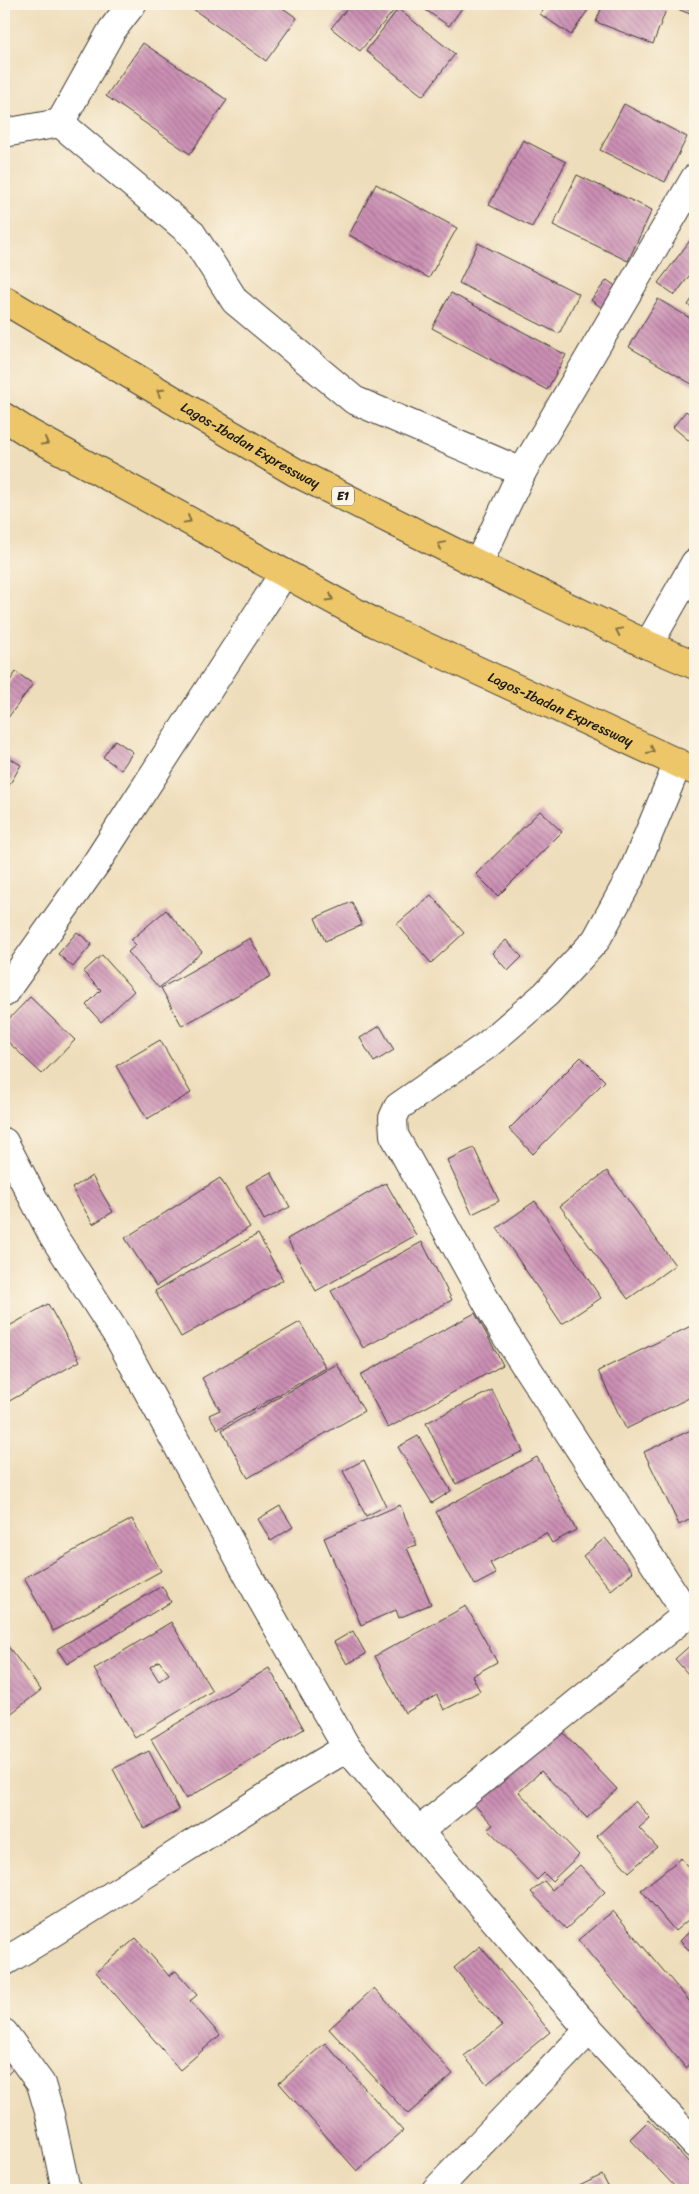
<svg xmlns="http://www.w3.org/2000/svg" width="699" height="2194" viewBox="0 0 699 2194" font-family="Sriracha,sans-serif">
<defs>
<pattern id="building-back-hatch" width="6" height="6" patternUnits="userSpaceOnUse" patternTransform="scale(1.25)"><rect width="6" height="6" fill="#cb8fb4"/><path d="M-1 5l2 2M0 0l6 6M5-1l2 2" fill="none" stroke="#a47492"/></pattern>
</defs>
<rect width="100%" height="100%" fill="#fcf5e5"/>
<filter id="ink" filterUnits="userSpaceOnUse"><feTurbulence type="fractalNoise" baseFrequency=".02" numOctaves="2"/><feDisplacementMap in="SourceGraphic" scale="10" xChannelSelector="R" yChannelSelector="G"/><feConvolveMatrix kernelMatrix="1 2 1 2 8 2 1 2 1" color-interpolation-filters="sRGB"/></filter>
<filter id="wash" filterUnits="userSpaceOnUse"><feTurbulence type="fractalNoise" baseFrequency=".0096" numOctaves="4" result="noise"/><feDisplacementMap in="SourceGraphic" scale="20" xChannelSelector="R" yChannelSelector="G"/><feGaussianBlur stdDeviation="1.12" result="paint"/><feColorMatrix in="noise" values="0 0 0 0 0 0 0 0 0 0 0 0 0 0 0 0 0 1.4 0 .05"/><feComposite in="paint" operator="in"/></filter>
<g filter="url(#wash)">
<rect width="100%" height="100%" fill="#eeddba"/>
<g id="blocks">
<g fill="url(#building-back-hatch)" fill-rule="evenodd">
<path d="M186 4H277L297 18 266 61Z"/>
<path d="M351 4H388L395 9 360 51 331 28Z"/>
<path d="M417 4H465L449 26Z"/>
<path d="M547 4H592L571 35 540 14Z"/>
<path d="M603 4H651L666 10 653 44 596 22Z"/>
<path d="M665 4H695V16Z"/>
<path d="M398 9 455 54 423 96 366 51Z"/>
<path d="M143 43 227 100 190 154 106 96Z"/>
<path d="M624 104 687 137 665 182 600 150Z"/>
<path d="M523 140 566 162 532 227 489 205Z"/>
<path d="M577 175 652 210 628 261 553 225Z"/>
<path d="M376 184 457 228 429 278 349 235Z"/>
<path d="M695 234V268L675 295 658 283Z"/>
<path d="M478 243 579 294 559 334 459 283Z"/>
<path d="M607 280 621 290 606 311 591 300Z"/>
<path d="M451 293 566 355 547 390 432 328Z"/>
<path d="M695 295V311L688 305Z"/>
<path d="M658 299 695 321V386L629 347Z"/>
<path d="M686 411 695 419 694 445 673 427Z"/>
<path d="M16 672 33 684 7 719 4 717V689Z"/>
<path d="M115 740 133 752 121 770 103 757Z"/>
<path d="M4 755 21 765 4 794Z"/>
<path d="M540 811 562 832 498 896 476 874Z"/>
<path d="M431 895 464 933 431 963 397 924Z"/>
<path d="M352 902 362 925 325 941 315 918Z"/>
<path d="M166 910 202 952 159 988 128 952 136 945 131 940Z"/>
<path d="M77 932 92 944 73 967 58 954Z"/>
<path d="M250 938 271 976 182 1026 161 988Z"/>
<path d="M506 940 522 957 508 971 492 953Z"/>
<path d="M102 955 134 991 101 1022 86 1005 101 990 83 972Z"/>
<path d="M30 997 75 1040 42 1074 4 1038V1024Z"/>
<path d="M380 1026 394 1050 374 1062 360 1038Z"/>
<path d="M160 1040 191 1093 147 1119 116 1066Z"/>
<path d="M581 1057 605 1081 533 1154 509 1129Z"/>
<path d="M474 1148 499 1201 472 1214 447 1160Z"/>
<path d="M607 1171 675 1265 628 1299 560 1206Z"/>
<path d="M271 1172 290 1207 264 1220 246 1186Z"/>
<path d="M92 1176 113 1212 93 1224 72 1188Z"/>
<path d="M220 1178 250 1227 156 1286 125 1238Z"/>
<path d="M386 1183 416 1235 316 1291 287 1239Z"/>
<path d="M535 1201 601 1298 562 1324 497 1228Z"/>
<path d="M258 1234 283 1280 181 1337 155 1291Z"/>
<path d="M422 1242 452 1300 363 1348 331 1291Z"/>
<path d="M48 1304 80 1361 4 1404V1329Z"/>
<path d="M475 1313 503 1365 388 1428 360 1375Z"/>
<path d="M300 1322 326 1368 218 1429 209 1415 220 1410 202 1378Z"/>
<path d="M695 1324V1395L626 1429 598 1371Z"/>
<path d="M337 1364 364 1411 248 1478 222 1430Z"/>
<path d="M492 1390 523 1451 456 1484 426 1423Z"/>
<path d="M695 1428V1517L679 1525 644 1452Z"/>
<path d="M418 1436 451 1491 432 1503 398 1447Z"/>
<path d="M537 1457 576 1530 552 1543 546 1533 490 1563 496 1574 475 1585 436 1512Z"/>
<path d="M364 1460 386 1506 366 1516 343 1471Z"/>
<path d="M400 1505 417 1545 407 1548 431 1604 399 1618 396 1610 361 1625 324 1538Z"/>
<path d="M280 1506 293 1527 271 1541 258 1519Z"/>
<path d="M132 1519 161 1571 53 1631 24 1578Z"/>
<path d="M605 1538 633 1572 611 1590 583 1556Z"/>
<path d="M162 1586 171 1602 67 1664 57 1649Z"/>
<path d="M466 1606 497 1662 472 1676 480 1691 444 1710 437 1695 405 1713 375 1656Z"/>
<path d="M171 1622 212 1691 135 1738 94 1669ZM159 1661 169 1674 159 1681 150 1667Z"/>
<path d="M353 1631 366 1654 347 1664 334 1642Z"/>
<path d="M4 1641 41 1690 4 1719Z"/>
<path d="M695 1641V1682L675 1659Z"/>
<path d="M269 1668 304 1729 186 1799 151 1739Z"/>
<path d="M555 1724 617 1789 587 1818 541 1771 519 1792 579 1855 552 1881 544 1873 537 1880 488 1829 493 1825 470 1800Z"/>
<path d="M149 1751 179 1810 144 1829 113 1769Z"/>
<path d="M635 1801 650 1818 639 1828 657 1847 629 1872 597 1836Z"/>
<path d="M681 1858 695 1876V1914L675 1931 641 1890Z"/>
<path d="M580 1865 605 1892 566 1929 531 1892 544 1881 552 1890Z"/>
<path d="M613 1911 695 2008V2060L686 2068 578 1940Z"/>
<path d="M695 1926V1956L680 1941Z"/>
<path d="M136 1938 169 1976 176 1971 197 1995 190 2001 220 2035 180 2070 96 1972Z"/>
<path d="M480 1946 550 2032 487 2084 464 2056 502 2026 454 1968Z"/>
<path d="M374 1988 453 2074 408 2114 329 2029Z"/>
<path d="M325 2043 403 2131 357 2171 279 2083Z"/>
<path d="M4 2048 19 2063 4 2078Z"/>
<path d="M649 2120 695 2169V2190H678L630 2139Z"/>
<path d="M602 2175 610 2190H571Z"/>
</g>
</g>
</g>
<g filter="url(#ink)">
<use href="#blocks" fill-opacity="0" stroke="#3c3934" stroke-width="1"/>
<g fill="none" stroke-linecap="round" stroke-linejoin="round">
<g stroke="#3c3934" stroke-width="30">
<g id="minor">
<path d="M60 123 112 30 132 4"/>
<path d="M4 133 60 123 192 234 235 301 354 400 522 472"/>
<path d="M478 564 522 472 695 178"/>
<path d="M648 645 695 563"/>
<path d="M678 763 632 874 596 940 546 994 487 1045 398 1107 393 1118 394 1135 503 1331 687 1614"/>
<path d="M4 993 97 862 284 573"/>
<path d="M4 1142 52 1234 119 1338 259 1595 347 1748 576 2015 695 2144"/>
<path d="M419 1831 695 1608"/>
<path d="M4 1962C120 1894 230 1816 347 1748"/>
<path d="M4 2033 41 2084 50 2115 66 2190"/>
<path d="M436 2190 589 2030"/>
</g>
</g>
<g stroke="#3c3934" stroke-width="30">
<g id="highway">
<path id="s1" d="M4 300 295 472 478 564 648 645 695 665"/>
<path id="s2" d="M4 417 29 433 377 624 695 771"/>
</g>
</g>
<use href="#minor" stroke="#fff" stroke-width="28"/>
<use href="#highway" stroke="#ecc669" stroke-width="28"/>
</g>
<defs><path id="oneway-chevron" d="M-2-3.5L2.5 0L-2 3.5" fill="none" stroke-width="1.6" stroke-linecap="round" stroke-linejoin="round" transform="scale(1.25)"/></defs>
<g stroke="#847142">
<use href="#oneway-chevron" transform="translate(160 392) rotate(-149)"/>
<use href="#oneway-chevron" transform="translate(45 442) rotate(29)"/>
<use href="#oneway-chevron" transform="translate(188 520) rotate(29)"/>
<use href="#oneway-chevron" transform="translate(441 545) rotate(-153)"/>
<use href="#oneway-chevron" transform="translate(330 598) rotate(29)"/>
<use href="#oneway-chevron" transform="translate(619 631) rotate(-154)"/>
<use href="#oneway-chevron" transform="translate(651 750) rotate(25)"/>
</g>
</g>
<g text-anchor="middle" dominant-baseline="central" stroke-width="4.5" stroke-linejoin="round" paint-order="stroke">
<rect fill="#fcf5e5" stroke="#5f5d58" stroke-width="1" x="332" y="486.5" width="22" height="19" rx="4"/>
<g font-size="12" font-weight="bold" fill="#1c1c1c">
<text x="343" y="496">E1</text>
</g>
<g font-size="14" fill="#1c1c1c" stroke="#fcf5e5">
<text stroke="none"><textPath href="#s1" startOffset="286">Lagos-Ibadan Expressway</textPath></text>
<text stroke="none"><textPath href="#s2" startOffset="629">Lagos-Ibadan Expressway</textPath></text>
</g>
</g>
<rect width="699" height="2194" fill="none" stroke="#fcf5e5" stroke-width="20"/>
</svg>
